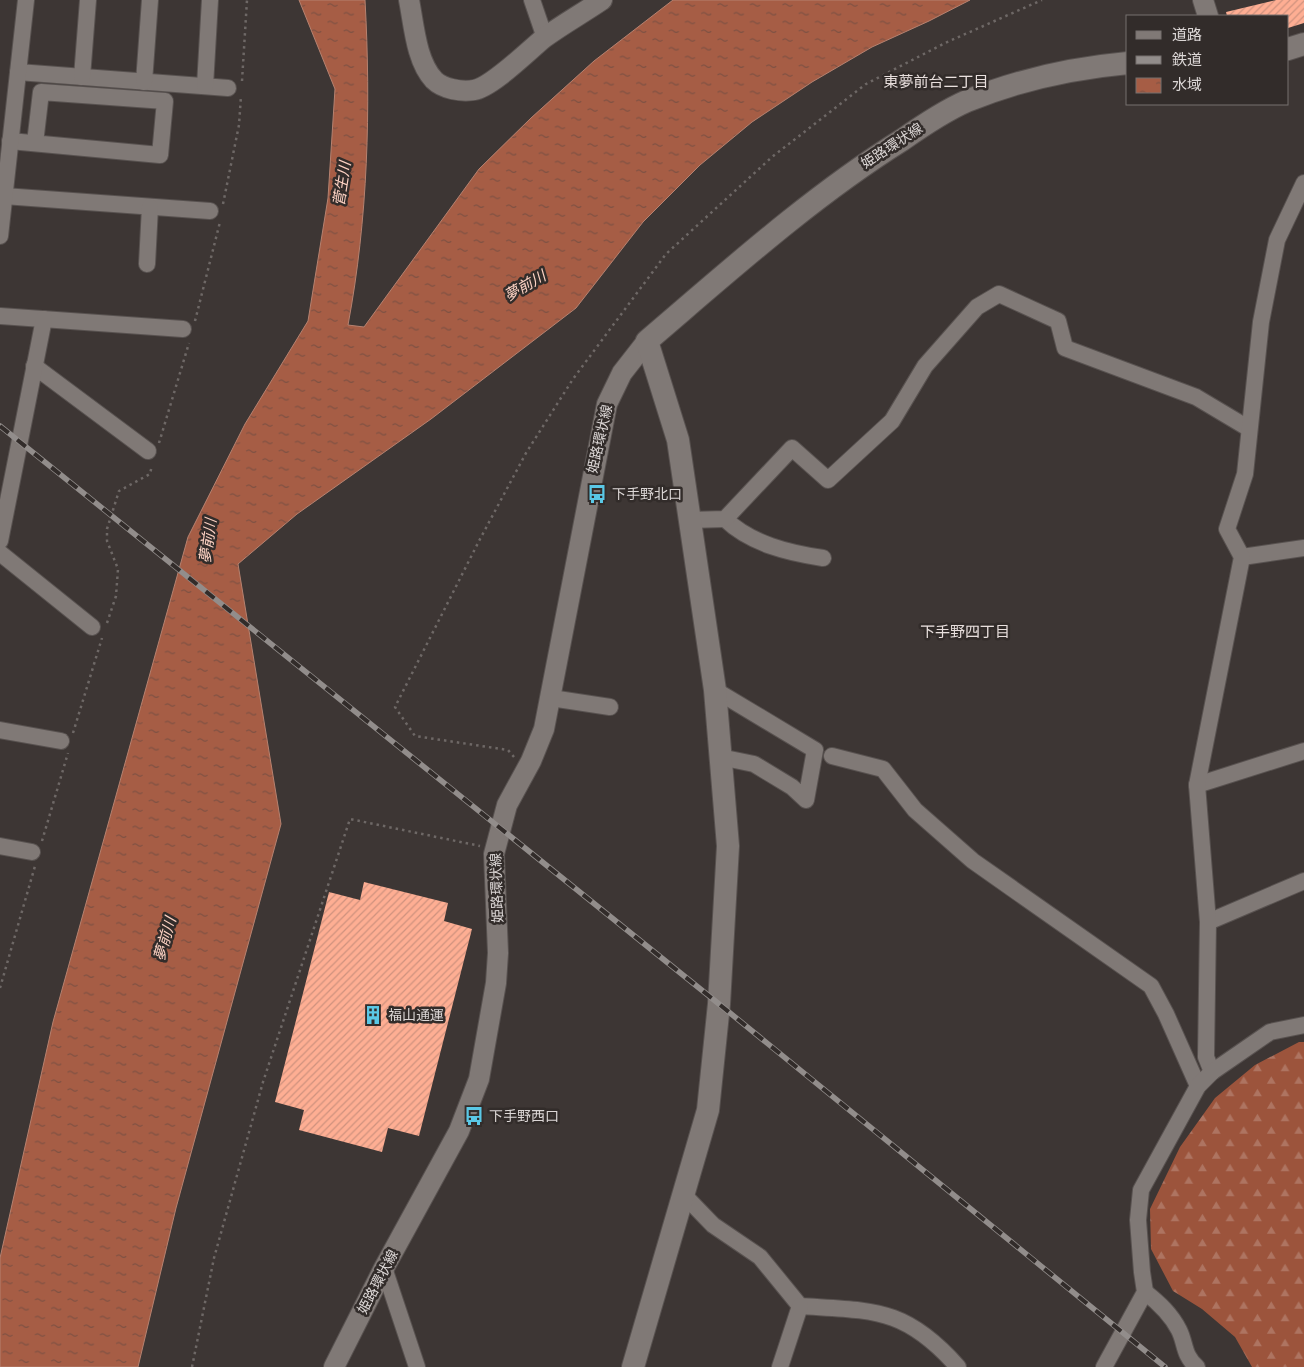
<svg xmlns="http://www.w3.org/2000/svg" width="1304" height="1367" viewBox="0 0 1304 1367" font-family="Figtree,'Noto Sans JP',sans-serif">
<defs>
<pattern id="forest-firs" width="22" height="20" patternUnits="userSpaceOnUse" patternTransform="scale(1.25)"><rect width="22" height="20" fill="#9c543c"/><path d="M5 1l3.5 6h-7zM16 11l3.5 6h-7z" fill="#ae7461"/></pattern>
<pattern id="water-ripples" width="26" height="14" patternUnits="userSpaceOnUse" patternTransform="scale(1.25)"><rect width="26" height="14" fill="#a65d45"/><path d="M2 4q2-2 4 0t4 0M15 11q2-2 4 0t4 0" fill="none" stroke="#7e5143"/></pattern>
<pattern id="building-hatch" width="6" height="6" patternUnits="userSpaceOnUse" patternTransform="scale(1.25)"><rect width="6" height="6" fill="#feae93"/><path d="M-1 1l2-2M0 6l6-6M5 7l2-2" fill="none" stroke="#cf927e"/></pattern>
</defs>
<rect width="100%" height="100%" fill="#3d3634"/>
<path fill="url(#forest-firs)" d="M1299 1042H1304V1367H1252L1235 1337 1202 1309 1173 1291 1151 1249 1150 1209 1180 1147 1215 1098 1255 1065Z"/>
<path fill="url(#water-ripples)" stroke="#b68270" d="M299 0H365C371 108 368 219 348 325L364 327 479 169 531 118 594 61 673 0H970L929 21 872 47 812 82 752 122 700 165 643 222 576 308 431 419 297 514 238 564 281 824 176 1208 138 1367H0V1258L53 1022 188 537 245 424 308 321 328 198 335 89Z"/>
<g fill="url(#building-hatch)">
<path d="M1276 0H1304V23L1288 28V16H1227L1226 12Z"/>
<path d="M364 882 448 903 444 921 472 929 419 1136 388 1128 382 1152 299 1130 304 1110 275 1102 329 892 360 900Z"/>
</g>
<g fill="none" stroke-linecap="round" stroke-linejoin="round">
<g stroke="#585250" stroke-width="18">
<g id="minor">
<path d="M532 0 545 38"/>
<path d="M18 72 228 88"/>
<path d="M82 77 88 0"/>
<path d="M144 82 150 0"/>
<path d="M205 86 210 0"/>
<path d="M10 141 160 155 165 101 41 92 35 143"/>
<path d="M4 196 210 211"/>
<path d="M0 236 26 0"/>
<path d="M147 264 150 207"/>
<path d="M0 316 183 329"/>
<path d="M34 366 148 451"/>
<path d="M725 519C751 544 789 553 823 558"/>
<path d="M690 520 725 519 792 448 828 480 892 421 925 366 977 307 999 294 1058 321 1065 348 1196 397 1248 428"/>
<path d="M0 541 44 319"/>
<path d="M0 553 92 627"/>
<path d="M1242 557 1304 548"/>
<path d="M715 690 815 750 806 800 792 787 754 764 720 757"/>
<path d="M551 698 610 707"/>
<path d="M0 730 61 741"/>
<path d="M832 756 883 769 915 810 973 861 1151 986 1166 1014 1198 1086"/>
<path d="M1197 785 1304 751"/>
<path d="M0 846 32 852"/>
<path d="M1208 922 1304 881"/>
<path d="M1212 1072 1206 1057 1208 922 1197 785 1242 557 1227 529 1245 474 1261 322 1277 240 1304 183"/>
<path d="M683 1194 713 1225 760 1257 800 1306C874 1311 905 1307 958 1367"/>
<path d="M384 1268 417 1367"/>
<path d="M1145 1292C1159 1303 1171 1314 1179 1330 1186 1344 1183 1355 1197 1367"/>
<path d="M780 1367 800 1306"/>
<path d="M1104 1367 1145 1292 1142 1272 1138 1220 1141 1190 1198 1086 1212 1072 1270 1032 1304 1025"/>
</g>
</g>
<g stroke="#585250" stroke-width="22">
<g id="tertiary">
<path d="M409 0C414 25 416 61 434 80 443 89 461 92 474 90 492 87 528 51 544 38 563 24 583 13 602 0"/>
<path d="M1203 0 1208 16"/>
<path d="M334 1367 384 1268 459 1131 479 1079 496 983 498 953 494 854 507 805 531 761 544 729 607 404 622 373 647 341"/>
</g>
</g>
<g stroke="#585250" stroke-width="24">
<g id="secondary">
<path d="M1288 49 1304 44"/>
<path d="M633 1367 708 1110 719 1004 728 846 715 690 678 440 647 341C729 271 811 197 902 140 922 126 944 111 967 101 1018 80 1073 68 1128 63"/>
</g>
</g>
<g stroke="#6e6866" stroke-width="2.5" stroke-dasharray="2.5 4" stroke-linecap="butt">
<path d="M242 81 247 0"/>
<path d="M223 204 239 125 241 96"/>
<path d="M195 321 220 222"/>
<path d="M159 443 189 343"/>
<path d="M107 623 116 596 118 569 107 541V529L119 491 150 474 152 465"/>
<path d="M73 733 102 638"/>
<path d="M514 757 508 750 415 736 395 707 479 541 526 453 573 379 666 254 772 157 866 84 945 43 1042 0"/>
<path d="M42 841 68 753"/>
<path d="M0 988 35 866"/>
<path d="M192 1367 214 1258 263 1082 350 819 480 846"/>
</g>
<use href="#minor" stroke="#807976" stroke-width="16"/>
<use href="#tertiary" stroke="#807976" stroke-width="20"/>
<use href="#secondary" stroke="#807976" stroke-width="22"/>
<g stroke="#928d8b" stroke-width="5.5">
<path id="rail" d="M0 426 719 1004 1165 1367"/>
</g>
<use href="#rail" stroke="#322c2a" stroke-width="4" stroke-dasharray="11" stroke-linecap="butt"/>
</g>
<defs>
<g id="bus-bare" transform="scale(1.5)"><path d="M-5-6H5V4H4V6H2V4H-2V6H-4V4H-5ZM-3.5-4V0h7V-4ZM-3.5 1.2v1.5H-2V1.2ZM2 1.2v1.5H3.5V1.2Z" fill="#5ac8e6" stroke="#322c2a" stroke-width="2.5" paint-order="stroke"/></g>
<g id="building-bare" transform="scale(1.5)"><path d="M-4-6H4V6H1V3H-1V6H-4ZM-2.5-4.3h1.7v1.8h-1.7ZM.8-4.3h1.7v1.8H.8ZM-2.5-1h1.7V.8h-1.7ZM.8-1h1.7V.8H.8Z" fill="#5ac8e6" stroke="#322c2a" stroke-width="2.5" paint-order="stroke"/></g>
</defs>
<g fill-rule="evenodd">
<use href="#bus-bare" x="597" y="494"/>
<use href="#building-bare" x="373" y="1015"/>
<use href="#bus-bare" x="474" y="1116"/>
</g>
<g text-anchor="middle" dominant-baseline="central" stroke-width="5" stroke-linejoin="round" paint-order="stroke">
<g font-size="14" fill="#dcd7d6" stroke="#322c2a">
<text transform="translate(892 146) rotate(-33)">姫路環状線</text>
<text transform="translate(600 439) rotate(-77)">姫路環状線</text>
<text transform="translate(497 888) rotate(-92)">姫路環状線</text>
<text transform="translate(378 1282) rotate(-62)">姫路環状線</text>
</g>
<g font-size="14" fill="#dcd7d6" stroke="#322c2a" text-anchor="start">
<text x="612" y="494">下手野北口</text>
<text x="388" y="1015">福山通運</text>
<text x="489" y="1116">下手野西口</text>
</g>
<g font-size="15" fill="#e8dfdd" stroke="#322c2a">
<text x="936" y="82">東夢前台二丁目</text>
<text x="965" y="632">下手野四丁目</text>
</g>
<g font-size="15" font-style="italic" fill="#fed3c4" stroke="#322c2a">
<text transform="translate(342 184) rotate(-81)">菅生川</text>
<text transform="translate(525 286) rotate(-30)">夢前川</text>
<text transform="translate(208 541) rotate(-82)">夢前川</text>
<text transform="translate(165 939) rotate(-74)">夢前川</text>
</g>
</g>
<rect x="1126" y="15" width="162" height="90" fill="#322c2a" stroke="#76706f"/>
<rect x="1136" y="31" width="25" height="8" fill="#807976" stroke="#76706f"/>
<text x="1172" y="40" font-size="15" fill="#dcd7d6">道路</text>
<rect x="1136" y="56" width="25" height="8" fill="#928d8b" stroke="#76706f"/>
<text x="1172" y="65" font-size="15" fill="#dcd7d6">鉄道</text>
<rect x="1136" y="78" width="25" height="15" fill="url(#water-ripples)" stroke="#76706f"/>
<text x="1172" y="90" font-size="15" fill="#dcd7d6">水域</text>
</svg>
